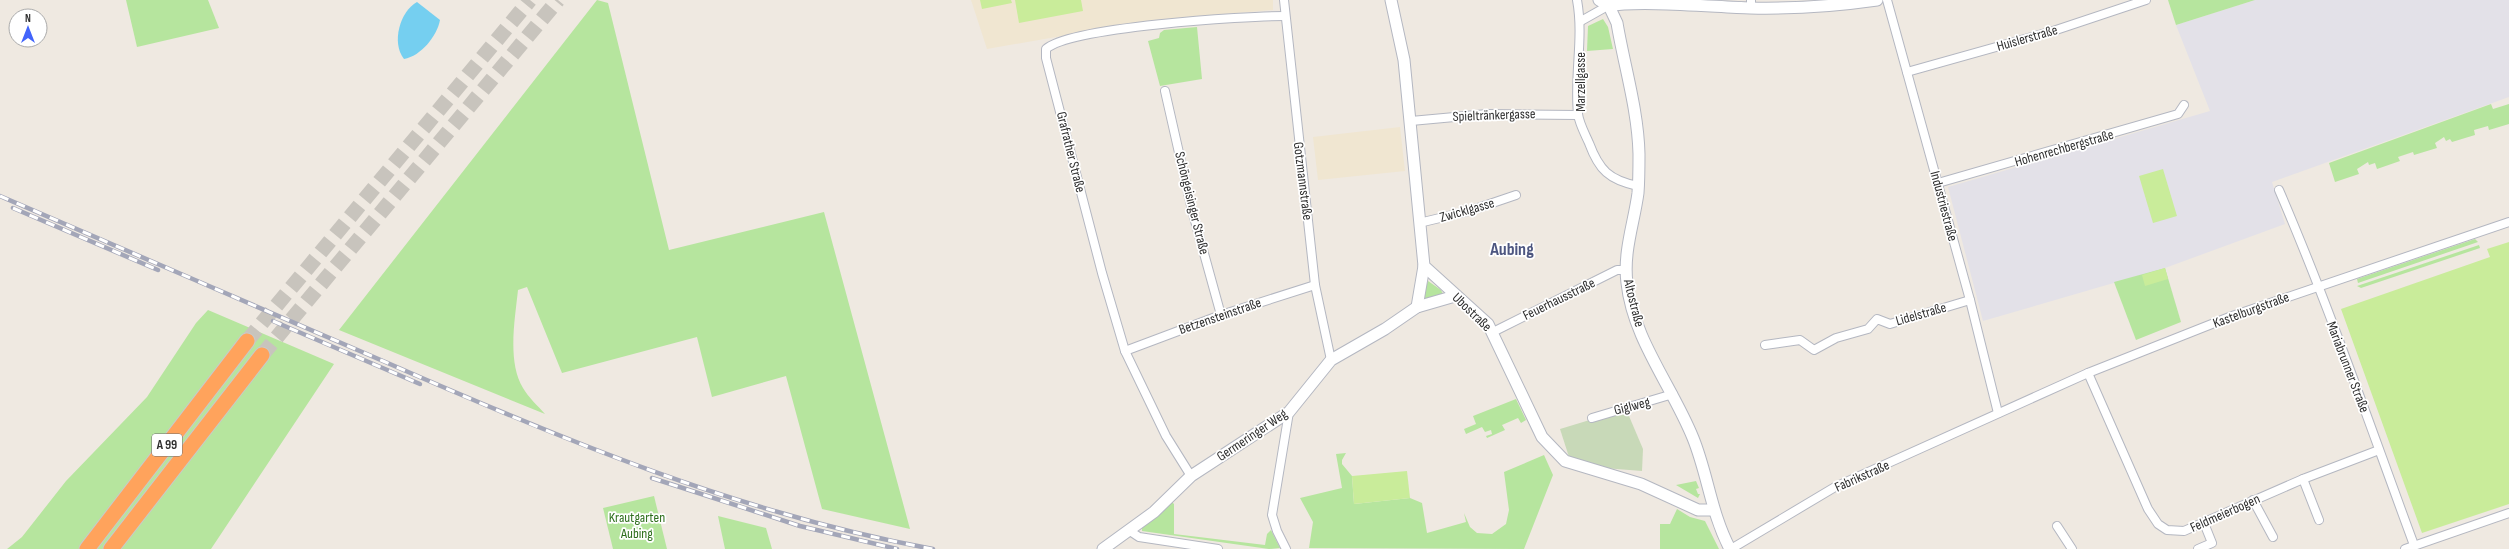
<svg xmlns="http://www.w3.org/2000/svg" width="2509" height="549" viewBox="0 0 2509 549" font-family="'Sofia Sans Condensed',sans-serif">
<rect width="100%" height="100%" fill="#efe9e1"/>
<path fill="#e3e1e8" d="M2255 0H2509V97L2272 182 2285 224 2165 268 1983 321 1948 187 2210 111 2176 25Z"/>
<g fill="#f0e6d1">
<path d="M971 0H1273V10L1153 20 987 49Z"/>
<path d="M1400 127 1405 171 1318 180 1313 137Z"/>
</g>
<g fill="#b6e59e">
<path d="M126 0H208L219 28 137 47Z"/>
<path d="M597 0 608 3 669 250 824 212 910 529 822 509 786 376 712 397 697 337 562 373 527 287 518 290C515 319 507 362 523 388 528 397 538 406 545 414L339 330Z"/>
<path d="M2168 0H2255L2176 25Z"/>
<path d="M1603 19 1608 27 1613 49 1587 51 1588 26Z"/>
<path d="M1197 27 1202 79 1160 86 1148 41 1159 38 1160 33 1164 30Z"/>
<path d="M2491 104 2493 109 2509 104V124L2489 130 2488 126 2474 130 2475 135 2452 142 2450 139 2446 141 2444 137 2435 143 2437 148 2414 155 2413 152 2398 157 2400 161 2377 169 2375 163 2369 165 2368 162 2357 169 2359 174 2335 182 2329 163Z"/>
<path d="M2475 239 2478 242 2358 283 2357 279Z"/>
<path d="M2479 245 2480 248 2361 288 2357 286Z"/>
<path d="M2165 268 2181 322 2136 340 2114 282Z"/>
<path d="M1428 281 1441 290 1443 294 1427 300 1423 296Z"/>
<path d="M208 310 334 364 211 549H7L22 537 66 481 147 397 196 323Z"/>
<path d="M1516 399 1526 420 1521 423 1518 418 1502 425 1505 430 1487 438 1486 436 1492 434 1491 430 1485 432 1482 427 1466 434 1464 429 1476 424 1473 416Z"/>
<path d="M1346 453 1342 460V464L1352 476 1354 504 1410 498 1422 503 1427 533 1466 522 1464 513 1470 527 1477 533 1492 534 1506 524 1509 510 1504 472 1544 455 1553 475 1524 549 1309 548 1313 522 1300 498 1342 488 1336 454Z"/>
<path d="M1696 481 1699 488 1696 489 1698 494H1700L1698 498 1676 485Z"/>
<path d="M654 496 667 549H613L603 508Z"/>
<path d="M1171 501 1174 504V534L1265 545 1267 534 1271 530 1280 548 1269 549 1142 531V527Z"/>
<path d="M1677 509 1690 517 1705 521 1719 549H1660V524H1670Z"/>
<path d="M718 516 766 528 772 549H725Z"/>
</g>
<path fill="#c8d9b8" d="M1626 409 1643 449 1642 471 1604 468 1569 457 1560 429Z"/>
<g fill="#c9ec9a">
<path d="M980 0H1011L1012 3 982 9Z"/>
<path d="M1015 0H1081L1083 11 1019 23Z"/>
<path d="M2163 169 2177 216 2153 223 2139 176Z"/>
<path d="M2509 242V504L2422 533 2341 309 2490 257 2487 249Z"/>
<path d="M2165 268 2168 279 2145 286 2142 275Z"/>
<path d="M1407 471 1410 498 1354 504 1352 476Z"/>
</g>
<path fill="#75cff0" d="M417 2 440 20C437 36 421 56 404 59 391 43 400 11 417 2Z"/>
<g fill="none" stroke-linecap="round" stroke-linejoin="round">
<g stroke="#c8c4bd" stroke-width="15" stroke-dasharray="15 8" stroke-linecap="butt">
<path d="M247 341 530 0"/>
<path d="M262 355 558 0"/>
</g>
<g stroke="#b4b7c1" stroke-width="10">
<g id="street">
<path d="M1284 0 1315 285 1331 360"/>
<path d="M1577 0C1584 38 1574 75 1578 114 1579 123 1585 134 1589 143 1599 170 1609 180 1638 186"/>
<path d="M1751 0V8"/>
<path d="M1887 0 1970 300 1998 413"/>
<path d="M1581 21 1613 3"/>
<path d="M1907 72 2053 31 2146 0"/>
<path d="M1165 91 1192 210 1221 315"/>
<path d="M1411 121 1487 114 1578 115"/>
<path d="M1938 183 2178 114 2184 105"/>
<path d="M2279 190C2329 306 2370 426 2414 545"/>
<path d="M1419 223 1469 211 1516 195"/>
<path d="M1493 332 1617 270H1626"/>
<path d="M1765 345 1800 340 1814 350 1836 338 1868 329 1877 319 1890 324 1970 300"/>
<path d="M1125 351 1221 315 1315 285"/>
<path d="M2088 373 2148 509 2158 524 2167 530 2184 531 2303 479 2379 450"/>
<path d="M1592 418 1673 394"/>
<path d="M1191 476 1166 436 1125 351 1102 273 1046 58V49C1070 27 1245 16 1285 16"/>
<path d="M2303 479 2319 520"/>
<path d="M2253 500 2273 537"/>
<path d="M2057 526 2072 549"/>
<path d="M1130 531 1139 537 1218 549"/>
<path d="M1286 549 1277 531 1272 515 1289 412"/>
<path d="M1731 549 1835 487 2088 373 2232 316 2509 222"/>
<path d="M2198 549 2212 543 2204 523"/>
<path d="M2405 549 2509 513"/>
</g>
</g>
<g stroke="#b4b7c1" stroke-width="13">
<g id="secondary">
<path d="M1391 0 1404 60 1424 266 1488 324 1542 437 1565 461 1641 484 1698 510H1713"/>
<path d="M1599 0 1609 6 1617 23C1624 65 1638 110 1639 154 1639 166 1639 180 1638 193 1634 223 1623 252 1627 283 1633 339 1672 386 1693 438 1708 475 1711 513 1730 549"/>
<path d="M1609 6C1638 0 1715 7 1750 8 1793 9 1835 6 1877 0"/>
<path d="M1417 307 1424 266"/>
<path d="M1103 549 1154 512 1191 476 1289 412 1331 360 1385 329 1417 307 1455 296"/>
</g>
</g>
<g stroke="#c9c9c9" stroke-width="17">
<g id="highway">
<path d="M87 549 247 341"/>
<path d="M111 549 262 355"/>
</g>
</g>
<use href="#street" stroke="#fff" stroke-width="8"/>
<use href="#secondary" stroke="#fff" stroke-width="11"/>
<use href="#highway" stroke="#ffa35c" stroke-width="15"/>
<g stroke="#a3a6b8" stroke-width="4.5">
<g id="rail">
<path d="M0 196C128 251 255 306 383 361 561 439 741 514 933 549"/>
<path d="M13 208 158 270"/>
<path d="M273 321 420 384"/>
<path d="M652 478 800 526 897 549"/>
</g>
</g>
<use href="#rail" stroke="#fff" stroke-width="3" stroke-dasharray="9" stroke-linecap="butt"/>
</g>
<g text-anchor="middle" dominant-baseline="central" stroke-width="3.5" stroke-linejoin="round" paint-order="stroke">
<rect fill="#fff" stroke="#6d6d6d" stroke-width="1" x="152" y="434" width="30" height="22" rx="3"/>
<g font-size="13" font-weight="bold" fill="#2e2e2e">
<text x="167" y="445">A 99</text>
</g>
<g font-size="14" fill="#2e2e2e" stroke="#fff">
<text transform="translate(2027 38) rotate(-16)">Huislerstraße</text>
<text transform="translate(1580 82) rotate(-90)">Marzellgasse</text>
<text transform="translate(1494 115) rotate(-2)">Spieltränkergasse</text>
<text transform="translate(2064 148) rotate(-16)">Hohenrechbergstraße</text>
<text transform="translate(1071 152) rotate(76)">Grafrather Straße</text>
<text transform="translate(1303 181) rotate(83)">Gotzmannstraße</text>
<text transform="translate(1192 203) rotate(76)">Schöngeisinger Straße</text>
<text transform="translate(1944 206) rotate(75)">Industriestraße</text>
<text transform="translate(1467 210) rotate(-16)">Zwicklgasse</text>
<text transform="translate(1559 299) rotate(-26)">Feuerhausstraße</text>
<text transform="translate(1634 303) rotate(76)">Altostraße</text>
<text transform="translate(2251 310) rotate(-20)">Kastelburgstraße</text>
<text transform="translate(1472 312) rotate(44)">Ubostraße</text>
<text transform="translate(1921 314) rotate(-16)">Lidelstraße</text>
<text transform="translate(1220 316) rotate(-19)">Betzensteinstraße</text>
<text transform="translate(2348 367) rotate(69)">Mariabrunner Straße</text>
<text transform="translate(1632 406) rotate(-14)">Giglweg</text>
<text transform="translate(1252 435) rotate(-34)">Germeringer Weg</text>
<text transform="translate(1862 476) rotate(-24)">Fabrikstraße</text>
<text transform="translate(2225 513) rotate(-24)">Feldmeierbogen</text>
</g>
<g font-size="14" fill="#2c6e1b" stroke="#fff">
<text x="637" y="517">Krautgarten<tspan x="637" dy="16">Aubing</tspan></text>
</g>
<g font-size="18" font-weight="bold" fill="#4d5680" stroke="#fff">
<text x="1512" y="249">Aubing</text>
</g>
</g>
<g transform="translate(28 28)"><circle r="19" fill="#ffffff" stroke="#ababab"/>
<path d="M0-3L7 15L0 10L-7 15Z" fill="#4264fb"/>
<text y="-6" font-size="11" font-weight="bold" text-anchor="middle" fill="#2e2e2e">N</text>
</g>
</svg>
